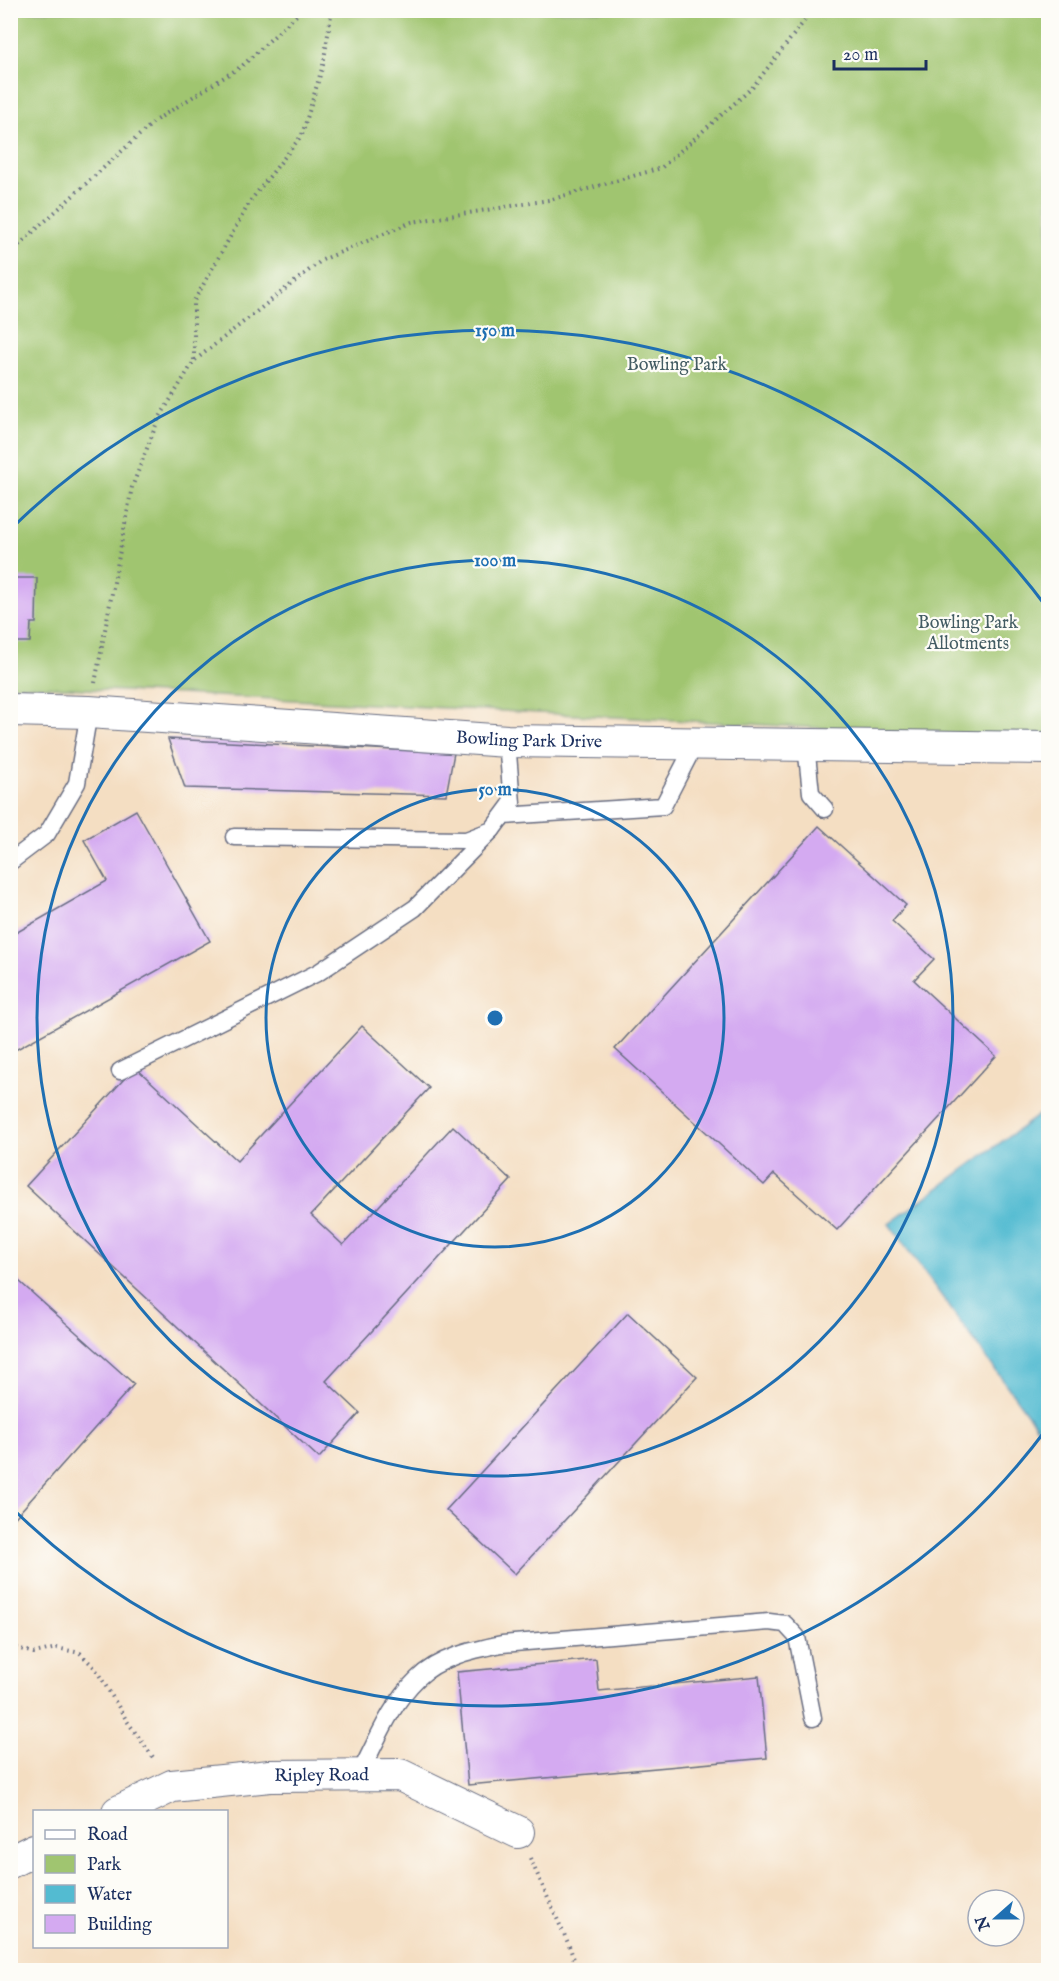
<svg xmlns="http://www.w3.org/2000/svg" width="1059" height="1981" viewBox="0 0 1059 1981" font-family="'IM FELL English',serif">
<rect width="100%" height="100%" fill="#fdfcf7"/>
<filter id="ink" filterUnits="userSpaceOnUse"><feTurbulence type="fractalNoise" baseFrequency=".0167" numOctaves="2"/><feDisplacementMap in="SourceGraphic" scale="12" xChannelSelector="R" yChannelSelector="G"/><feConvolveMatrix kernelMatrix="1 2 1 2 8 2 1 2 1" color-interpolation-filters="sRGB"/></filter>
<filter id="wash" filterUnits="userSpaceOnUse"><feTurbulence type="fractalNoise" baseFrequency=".008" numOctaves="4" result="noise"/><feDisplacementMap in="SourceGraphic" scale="24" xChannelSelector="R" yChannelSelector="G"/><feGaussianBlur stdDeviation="1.35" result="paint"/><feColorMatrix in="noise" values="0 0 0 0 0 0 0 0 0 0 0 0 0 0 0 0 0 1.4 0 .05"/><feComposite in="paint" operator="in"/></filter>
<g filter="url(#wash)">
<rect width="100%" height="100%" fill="#f4dec2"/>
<path fill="#a0c570" stroke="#5e7a67" stroke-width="1.5" d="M10 11H1048V740L11 685Z"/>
<path fill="#53bbd1" stroke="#377598" stroke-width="1.5" d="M1048 1108V1436L1045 1438 889 1224Z"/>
<g id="blocks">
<g fill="#d4aaf1">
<path d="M10 578H37L36 623H31L30 642H10Z"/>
<path d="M168 739 454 753 446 795 185 788Z"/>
<path d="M136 810 210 941 10 1053V928L14 934 107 881 84 840Z"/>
<path d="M819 826 906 905 892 921 934 959 914 980 996 1056 837 1230 774 1174 764 1185 615 1049Z"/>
<path d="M362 1026 429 1088 311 1215 343 1245 453 1126 511 1180 326 1381 360 1413 319 1458 26 1186 135 1067 237 1161Z"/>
<path d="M10 1273 134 1384 10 1523Z"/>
<path d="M628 1313 697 1377 515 1574 446 1510Z"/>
<path d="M596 1659 599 1691 759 1676 767 1758 468 1785 457 1672Z"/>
</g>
</g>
</g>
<g filter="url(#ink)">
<use href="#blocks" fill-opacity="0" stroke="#676c81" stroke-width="1.5"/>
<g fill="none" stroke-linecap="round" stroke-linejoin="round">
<g stroke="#676c81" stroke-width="19">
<g id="lane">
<path d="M806 745 811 793 825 809"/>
<path d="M503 816 663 806 695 744"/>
<path d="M234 837 466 840 492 830 512 803 507 741"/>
<path d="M10 862 47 834 77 783 89 712"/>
<path d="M120 1071 319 972 415 908 492 830"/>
<path d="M359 1775C376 1743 390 1705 417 1679 439 1657 473 1650 502 1644L769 1622 785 1624 797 1637 813 1718"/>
</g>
</g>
<g stroke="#676c81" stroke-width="34">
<g id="street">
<path id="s1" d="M10 710 89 712 507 741 1048 748"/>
<path id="s2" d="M118 1812 172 1786 270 1776 400 1775 518 1832"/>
<path d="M10 1862 34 1850"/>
</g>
</g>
<g stroke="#676c81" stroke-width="4" stroke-dasharray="1.5 4.5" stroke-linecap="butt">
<path d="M10 253 156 120 242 66 302 10"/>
<path d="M194 360V301L251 200 302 135 323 65 332 10"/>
<path d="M95 683 132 487 158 420 194 361 322 260 412 222 549 200 661 168 752 88 813 10"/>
<path d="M10 1646 34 1653 57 1648 80 1653 95 1668 127 1721 155 1760"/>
<path d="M530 1858 568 1943 578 1970"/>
</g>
<use href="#lane" stroke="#fff" stroke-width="16"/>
<use href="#street" stroke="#fff" stroke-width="32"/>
<g stroke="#1b2f5e" stroke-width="7">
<path id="rail" d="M1033 1970 1048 1964"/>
</g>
<use href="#rail" stroke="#fdfcf7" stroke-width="4.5" stroke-dasharray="14" stroke-linecap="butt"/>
</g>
</g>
<g fill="none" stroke="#1f6fb2" stroke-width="3">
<circle cx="495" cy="1018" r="229"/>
<circle cx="495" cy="1018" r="458"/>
<path d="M1048 1427A688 688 0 0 1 13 1509M13 527A688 688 0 0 1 1048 609"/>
</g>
<g text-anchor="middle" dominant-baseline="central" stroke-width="4.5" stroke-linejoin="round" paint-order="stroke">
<g font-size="18" fill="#435c63" stroke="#fdfcf7">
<text x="677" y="365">Bowling Park</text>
<text x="968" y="623">Bowling Park<tspan x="968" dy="21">Allotments</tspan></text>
</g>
<g font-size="18" fill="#1b2f5e" stroke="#fdfcf7">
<text stroke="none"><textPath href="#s1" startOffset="520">Bowling Park Drive</textPath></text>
<text stroke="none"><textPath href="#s2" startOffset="210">Ripley Road</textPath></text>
</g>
</g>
<circle cx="495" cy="1018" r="9" fill="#1f6fb2" stroke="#fdfcf7" stroke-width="3"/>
<g font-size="18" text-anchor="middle" font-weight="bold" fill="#1f6fb2" stroke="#fdfcf7" stroke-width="4.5" stroke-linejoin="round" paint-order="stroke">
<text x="495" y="336">150 m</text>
<text x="495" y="566">100 m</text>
<text x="495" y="795">50 m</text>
</g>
<rect width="1059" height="1981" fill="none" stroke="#fdfcf7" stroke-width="36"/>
<rect x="33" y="1810" width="195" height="138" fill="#fdfcf7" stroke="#a3aaba" stroke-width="1.5"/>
<rect x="45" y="1830" width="30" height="9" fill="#ffffff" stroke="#a3aaba" stroke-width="1.5"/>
<text x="87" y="1840" font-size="18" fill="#1b2f5e">Road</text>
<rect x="45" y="1855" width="30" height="18" fill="#a0c570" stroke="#a3aaba" stroke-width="1.5"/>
<text x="87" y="1870" font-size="18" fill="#1b2f5e">Park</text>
<rect x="45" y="1885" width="30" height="18" fill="#53bbd1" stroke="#a3aaba" stroke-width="1.5"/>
<text x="87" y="1900" font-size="18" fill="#1b2f5e">Water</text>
<rect x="45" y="1915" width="30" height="18" fill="#d4aaf1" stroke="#a3aaba" stroke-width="1.5"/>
<text x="87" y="1930" font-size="18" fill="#1b2f5e">Building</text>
<g transform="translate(996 1918) rotate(249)"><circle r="28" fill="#fdfcf7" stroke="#a3aaba" stroke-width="1.5"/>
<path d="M0-4.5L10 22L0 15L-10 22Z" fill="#1f6fb2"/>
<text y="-9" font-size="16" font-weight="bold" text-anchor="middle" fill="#1b2f5e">N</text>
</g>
<path d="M834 60v9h92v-9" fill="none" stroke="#1b2f5e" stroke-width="3"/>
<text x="843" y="60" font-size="18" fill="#1b2f5e" stroke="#fdfcf7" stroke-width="4.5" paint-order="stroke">20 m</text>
</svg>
